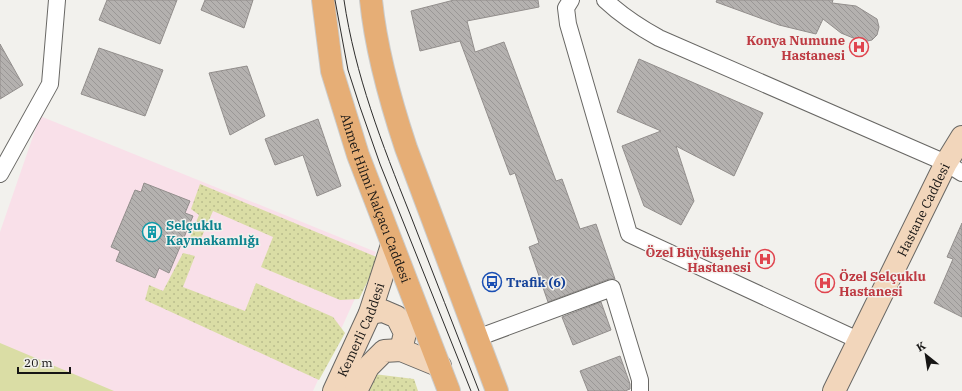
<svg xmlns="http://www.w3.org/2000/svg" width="962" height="391" viewBox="0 0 962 391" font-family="'IBM Plex Serif',serif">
<defs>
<pattern id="grass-dots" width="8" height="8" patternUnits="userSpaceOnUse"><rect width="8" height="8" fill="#dadda5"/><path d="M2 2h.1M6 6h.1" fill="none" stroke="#babd8d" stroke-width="1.8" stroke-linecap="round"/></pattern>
<pattern id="building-back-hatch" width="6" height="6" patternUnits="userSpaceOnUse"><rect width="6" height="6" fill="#b4b1af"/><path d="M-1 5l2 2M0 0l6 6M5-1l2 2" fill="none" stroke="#9a9796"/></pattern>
</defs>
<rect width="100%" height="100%" fill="#f2f1ed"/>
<path fill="#f9e0e9" d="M40 116 376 252 313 391H0V232Z"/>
<g fill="url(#grass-dots)">
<path d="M200 184 379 258 359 299 340 300 261 267 273 237 213 211 199 243 190 237 199 215 191 209Z"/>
<path d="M183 253 195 256 183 287 245 311 256 283 333 317 345 333 319 380 145 300 149 285 163 291Z"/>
<path d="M366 373 414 379 418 391H358Z"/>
</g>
<path fill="#dadda5" d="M0 343 114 391H0Z"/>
<g fill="url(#building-back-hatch)" stroke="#928e8c">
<path d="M107 0H177L160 44 99 20Z"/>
<path d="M205 0H253L244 28 201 10Z"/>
<path d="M454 0H538L539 7 467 21 475 52 504 42 556 181 562 179 580 229 596 224 615 279H609L548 302 529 247 539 243 515 173 510 175 460 41 420 51 411 11Z"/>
<path d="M717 0H833L832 3 856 6 877 19 879 27 877 35 872 40 863 42 841 33 823 19 816 34 779 25 716 2Z"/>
<path d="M0 44 23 85 0 99Z"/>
<path d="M99 48 163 70 145 116 81 94Z"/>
<path d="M639 59 763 113 734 176 676 146 694 201 681 225 644 206 622 146 661 131 617 112Z"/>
<path d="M247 66 265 116 230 135 209 73Z"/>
<path d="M318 119 341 186 317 196 303 155 275 165 265 139Z"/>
<path d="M144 183 190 201 185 213 193 216 169 273 159 268 155 278 116 261 120 251 111 247 135 190 141 192Z"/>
<path d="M962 223V317L934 303 953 259 947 257Z"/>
<path d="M601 302 611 330 573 345 562 317Z"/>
<path d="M620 356 630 384V389L625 391H588L580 371Z"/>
</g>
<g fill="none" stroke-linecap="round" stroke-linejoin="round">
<g stroke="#686764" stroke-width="18">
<g id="street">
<path d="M571 0 566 8 568 24 629 234 858 340"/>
<path d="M605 0C622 16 639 27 659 38L946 163 962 173"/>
<path d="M0 174 50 84 57 0"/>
<path d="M477 338 612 288 640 380V391"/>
</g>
</g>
<g stroke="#686764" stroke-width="24">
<g id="secondary">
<path d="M370 313 383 311 397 317 405 333 401 350"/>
<path id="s1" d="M334 391 370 313 392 245"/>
<path d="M356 391 368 367 384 351 401 350 440 366"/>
<path id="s2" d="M834 391 946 163 962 137"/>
</g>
</g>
<g stroke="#cccccb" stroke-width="24">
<g id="primary">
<path id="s3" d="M323 0 332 71 358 155 449 391"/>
<path d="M371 0C376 50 390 100 406 148L497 391"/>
</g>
</g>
<use href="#street" stroke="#fff" stroke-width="16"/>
<use href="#secondary" stroke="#f2d6bb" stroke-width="22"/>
<use href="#primary" stroke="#e6ae76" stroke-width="22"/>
<g stroke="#2e2d2c" stroke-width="1">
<path d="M335 0 348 70 360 107 380 164 471 391"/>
<path d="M344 0C355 75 382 144 410 214 433 273 456 332 479 391"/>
</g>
</g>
<defs>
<g id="hospital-ring" transform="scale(1)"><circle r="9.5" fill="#f2f1ed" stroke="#e0444e" stroke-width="1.5"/><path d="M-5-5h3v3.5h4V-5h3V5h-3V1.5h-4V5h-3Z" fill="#e0444e"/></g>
<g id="building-ring" transform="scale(1)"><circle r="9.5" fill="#f2f1ed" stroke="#0f9aa8" stroke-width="1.5"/><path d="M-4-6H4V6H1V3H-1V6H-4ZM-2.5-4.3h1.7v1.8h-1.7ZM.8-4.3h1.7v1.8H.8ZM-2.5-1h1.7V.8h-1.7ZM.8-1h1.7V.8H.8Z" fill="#0f9aa8"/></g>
<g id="bus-ring" transform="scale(1)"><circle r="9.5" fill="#f2f1ed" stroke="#1a4fb4" stroke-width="1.5"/><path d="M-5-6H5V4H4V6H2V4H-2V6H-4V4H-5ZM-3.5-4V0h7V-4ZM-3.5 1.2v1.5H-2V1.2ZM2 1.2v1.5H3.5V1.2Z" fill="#1a4fb4"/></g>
</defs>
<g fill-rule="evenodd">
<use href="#hospital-ring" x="859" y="47"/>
<use href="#building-ring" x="152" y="232"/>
<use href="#hospital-ring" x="765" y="259"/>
<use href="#bus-ring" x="492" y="282"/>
<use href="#hospital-ring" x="825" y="283"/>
</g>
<g text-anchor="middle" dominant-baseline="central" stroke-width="3" stroke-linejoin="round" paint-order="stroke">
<g font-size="13" font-weight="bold" fill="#be3a42" stroke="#f2f1ed" text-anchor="end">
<text x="845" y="40">Konya Numune<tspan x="845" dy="15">Hastanesi</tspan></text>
<text x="751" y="252">Özel Büyükşehir<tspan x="751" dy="15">Hastanesi</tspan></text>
<text x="839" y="276" text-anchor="start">Özel Selçuklu<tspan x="839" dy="15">Hastanesi</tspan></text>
</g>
<g font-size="13" fill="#161514" stroke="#f2f1ed">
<text stroke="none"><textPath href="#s3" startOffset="206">Ahmet Hilmi Nalçacı Caddesi</textPath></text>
<text stroke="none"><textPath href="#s2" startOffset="202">Hastane Caddesi</textPath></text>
<text stroke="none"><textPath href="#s1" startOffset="67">Kemerli Caddesi</textPath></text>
</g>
<g font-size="13" font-weight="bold" fill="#0d838f" stroke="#f2f1ed" text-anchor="start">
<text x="166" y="225">Selçuklu<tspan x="166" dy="15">Kaymakamlığı</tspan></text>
</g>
<g font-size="13" font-weight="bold" fill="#164399" stroke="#f2f1ed" text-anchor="start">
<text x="506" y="282">Trafik (6)</text>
</g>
</g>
<g transform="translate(926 355) rotate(330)" stroke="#f2f1ed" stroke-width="3" paint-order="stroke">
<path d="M0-3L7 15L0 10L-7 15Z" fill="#161514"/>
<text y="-6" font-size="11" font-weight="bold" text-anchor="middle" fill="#161514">K</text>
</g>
<path d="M18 367v6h52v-6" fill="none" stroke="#161514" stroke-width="2"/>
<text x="24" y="367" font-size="12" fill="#161514" stroke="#f2f1ed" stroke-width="3" paint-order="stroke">20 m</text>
</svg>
